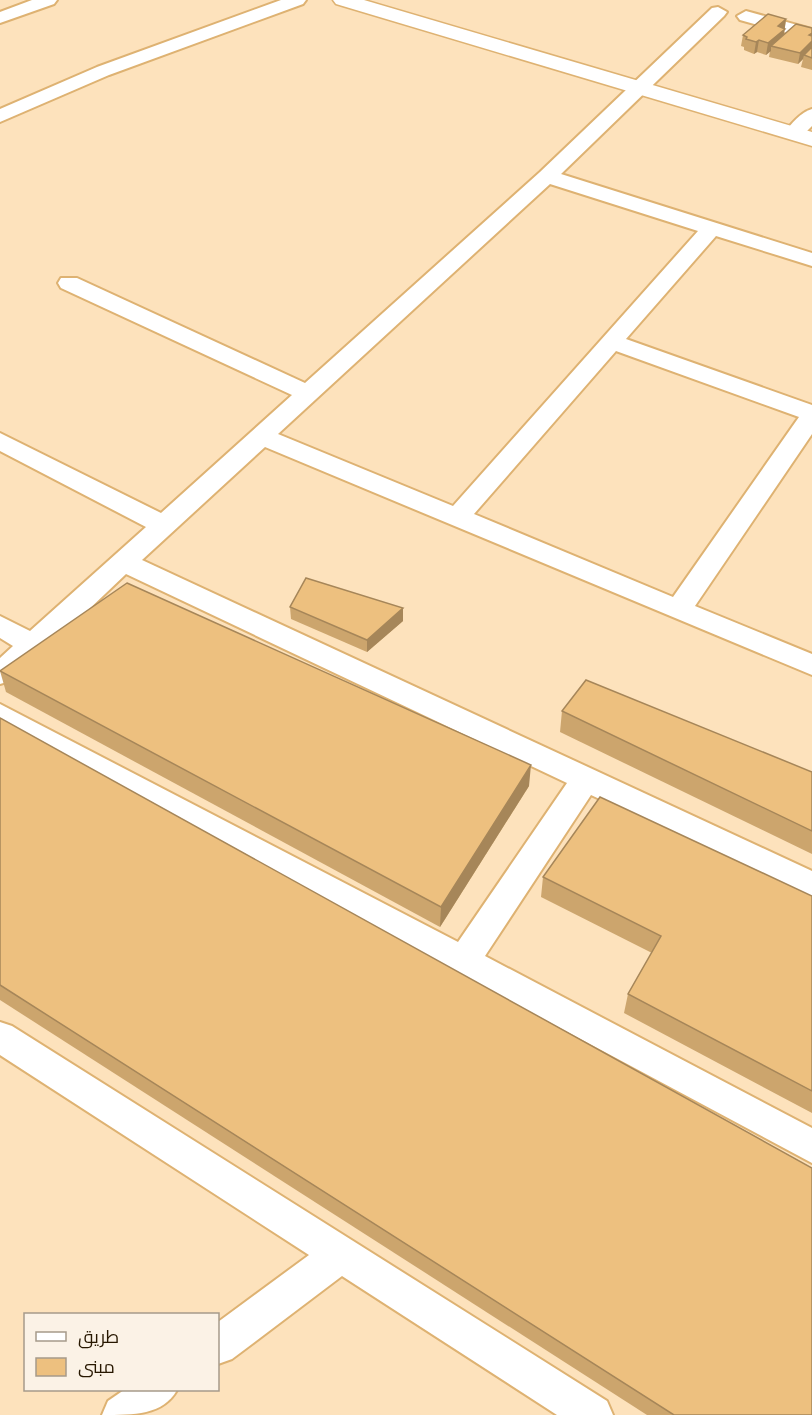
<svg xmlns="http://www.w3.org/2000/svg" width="812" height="1415" viewBox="0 0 812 1415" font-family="'IBM Plex Sans',Cairo,sans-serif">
<rect width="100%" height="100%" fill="#fde2bc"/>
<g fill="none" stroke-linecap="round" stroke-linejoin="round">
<g stroke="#deb272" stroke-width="4">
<g id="minor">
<path d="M32 0H57L54 4 0 23V12Z"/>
<path d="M281 0H306L303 4 109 75 0 122V109L97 67Z"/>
<path d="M718 7 727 12 724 16 561 174 812 253V266L716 236 626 339 812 405V434L695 606 812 654V675L265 447 142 560 812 871V898L591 795 485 956 812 1128V1163L0 728V704L458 942 567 783 126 574 44 652 10 681 0 684V658L13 646 0 638V616L30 631 146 527 0 451V433L161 513 292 395 61 288 58 283 61 278H77L305 383 540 172 712 8ZM550 184 698 231 453 506 278 434ZM616 351 799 417 673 597 474 514Z"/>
<path d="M746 11 812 29V40L740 20 737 16Z"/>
<path d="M812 109V126L801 137H787L784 133C791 124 801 112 812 109Z"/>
<path d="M0 1022 12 1026 607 1401 613 1415H557L342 1276 232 1359 218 1364V1322L309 1255 0 1055Z"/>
<path d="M124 1390H177C163 1415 134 1415 102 1415L108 1401Z"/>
</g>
</g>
<g stroke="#deb272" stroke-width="3">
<path id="tertiary" d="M333 0H364L812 132V146L336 4Z"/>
</g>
<use href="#minor" fill="#fff" fill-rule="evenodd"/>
<use href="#tertiary" fill="#fff" fill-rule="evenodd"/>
</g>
<g fill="#cca56d">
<path d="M786 19 784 35 812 28V70L801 67 803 59 798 64 769 57 770 51 766 55 757 52 754 54 744 50V47L741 46 743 35Z"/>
<path d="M290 607 403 608V621L367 652 291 619Z"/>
<path d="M0 671 529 786 440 927 6 692Z"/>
<path d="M562 711 812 772V854L560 732Z"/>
<path d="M0 718 812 1415H647L0 1000Z"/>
<path d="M543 877 812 896V1113L624 1013 628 994 652 953 541 897Z"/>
</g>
<g fill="#a68659">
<path d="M786 19 783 40 771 46V51L766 55 768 43 778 26Z"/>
<path d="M812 33V50L804 55 803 59 798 64 800 53 809 35Z"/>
<path d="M759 40 757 52 754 54 756 42Z"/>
<path d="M403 608V621L367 652V640Z"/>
<path d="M531 765 529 786 440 927 441 907Z"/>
</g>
<g fill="#edc07f" stroke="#a68659" stroke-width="1.5">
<path d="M768 14 786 19 778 26 785 29 768 43 759 40 756 42 746 39 747 37 743 35Z"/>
<path d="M796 24 812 28V33L809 35 812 36V41L800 53 771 46Z"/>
<path d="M812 47V58L804 55Z"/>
<path d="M306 578 403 608 367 640 290 607Z"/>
<path d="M127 583 531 765 441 907 0 671Z"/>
<path d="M586 680 812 772V831L562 711Z"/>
<path d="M0 718 812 1168V1415H674L0 985Z"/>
<path d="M600 797 812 896V1091L628 994 661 936 543 877Z"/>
</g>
<rect x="24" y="1313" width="195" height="78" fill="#fbf2e6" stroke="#a69a8a" stroke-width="1.5"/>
<rect x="36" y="1332" width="30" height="9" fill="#ffffff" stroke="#a69a8a" stroke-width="1.5"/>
<text x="78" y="1343" font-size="18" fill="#271700">طريق</text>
<rect x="36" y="1358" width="30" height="18" fill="#edc07f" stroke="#a69a8a" stroke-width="1.5"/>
<text x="78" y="1373" font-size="18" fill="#271700">مبنى</text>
</svg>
